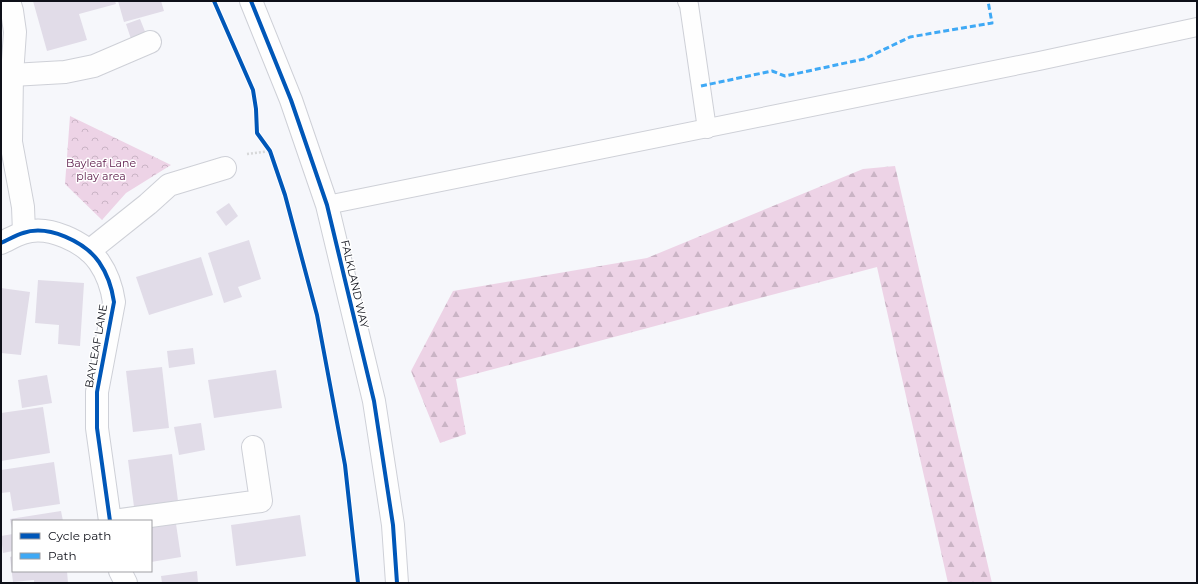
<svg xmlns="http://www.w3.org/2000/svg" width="1198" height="584" viewBox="0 0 1198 584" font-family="Montserrat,sans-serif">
<defs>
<pattern id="forest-firs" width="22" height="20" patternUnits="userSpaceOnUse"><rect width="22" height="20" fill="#edd3e6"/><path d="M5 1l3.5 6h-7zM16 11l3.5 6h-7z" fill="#cab4c5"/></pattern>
<pattern id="park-crowns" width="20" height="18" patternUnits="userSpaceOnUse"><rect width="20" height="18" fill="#edd3e6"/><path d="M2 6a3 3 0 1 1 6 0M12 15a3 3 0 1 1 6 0" fill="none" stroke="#cab4c5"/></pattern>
</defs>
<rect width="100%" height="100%" fill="#f6f7fb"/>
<path fill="url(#forest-firs)" d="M895 166 992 583H948L877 267 456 379 466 434 440 443 411 371 453 291 647 258 863 169Z"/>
<path fill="url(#park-crowns)" d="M70 116 171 165 126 193 102 220 65 184Z"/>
<g fill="#e1dce8">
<path d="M33 1H115L116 4 79 14 87 40 47 51Z"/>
<path d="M118 1H161L164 11 124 22Z"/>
<path d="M140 19 146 34 131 39 126 24Z"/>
<path d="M229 203 238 216 226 226 216 212Z"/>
<path d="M249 240 261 279 238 287 242 297 224 303 208 253Z"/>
<path d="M201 257 213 295 149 315 136 277Z"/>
<path d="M38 280 84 283 80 346 58 344 59 325 35 323Z"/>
<path d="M1 288 30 292 21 355 1 353 2 334H1Z"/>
<path d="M193 348 195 364 169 368 167 351Z"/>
<path d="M162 367 169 428 133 432 126 371Z"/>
<path d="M276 370 282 408 214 418 208 380Z"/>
<path d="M47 375 52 403 22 408 18 380Z"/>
<path d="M43 407 50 453 1 461V413Z"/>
<path d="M201 423 205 450 179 455 174 427Z"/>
<path d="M172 454 178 501 134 507 128 460Z"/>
<path d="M54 462 60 504 13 511 10 492 1 493V470Z"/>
<path d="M61 511 63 521H13L12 529 10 519Z"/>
<path d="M300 515 306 556 236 566 231 525Z"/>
<path d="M176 524 181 557 151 562V527Z"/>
<path d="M13 534V551L3 553 1 536Z"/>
<path d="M13 556V571H67L68 583H34V580L13 582 10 557Z"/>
<path d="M197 571 198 583H162L161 576Z"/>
</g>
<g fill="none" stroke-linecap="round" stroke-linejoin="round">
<g stroke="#ced0d7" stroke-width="20">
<g id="lane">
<path d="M687 1 689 5 707 129"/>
<path d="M327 205 1039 61 1197 27"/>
</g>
</g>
<g stroke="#ced0d7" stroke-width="24">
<g id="street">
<path d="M9 1 12 11 15 32 12 75 11 142 23 207 24 232"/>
<path d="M12 75 65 72 94 66 150 42"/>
<path d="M1 243C8 240 16 235 23 233 48 224 85 242 99 262 108 275 112 288 114 302L97 392V428L110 521"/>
<path d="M89 251 148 204 169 185 225 168"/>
<path d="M113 521 261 501 253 447"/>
<path d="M120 571 126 583"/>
</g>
</g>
<g stroke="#ced0d7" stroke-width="24">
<path id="secondary" d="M251 1 291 100 327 205 374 401 393 525 397 583"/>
</g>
<path stroke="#d7d8d9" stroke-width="2.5" stroke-dasharray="2 2" stroke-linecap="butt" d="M247 154 270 151"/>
<use href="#lane" stroke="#fefefe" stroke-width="18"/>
<use href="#street" stroke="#fefefe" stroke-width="22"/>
<use href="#secondary" stroke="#fefefe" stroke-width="22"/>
<path stroke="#3fa9f5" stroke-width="3" stroke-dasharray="6 3" stroke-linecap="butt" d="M701 86 772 71 785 76 864 59 910 37 992 23 988 1"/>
<g stroke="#fff" stroke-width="6">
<g id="cycleway">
<path d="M214 1 253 90 256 109 257 133 270 151 285 195 317 315 345 465 358 583"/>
<path d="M251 1 291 100 327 205 374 401 393 525 397 583"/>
<path d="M1 243C8 240 16 235 23 233 48 224 85 242 99 262 108 275 112 288 114 302L97 392V428L110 521"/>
</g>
</g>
<use href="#cycleway" stroke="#0057b8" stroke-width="4"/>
</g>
<g text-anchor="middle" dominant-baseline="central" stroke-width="3" stroke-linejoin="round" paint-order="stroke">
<g font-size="11" fill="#5c1b4a" stroke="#fff">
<text x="101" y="163">Bayleaf Lane<tspan x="101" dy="13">play area</tspan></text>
</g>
<g font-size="11" fill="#0e1019" stroke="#fff">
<text transform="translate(355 284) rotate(77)">FALKLAND WAY</text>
<text transform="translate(96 346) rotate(-80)">BAYLEAF LANE</text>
</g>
</g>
<rect width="1198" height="584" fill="none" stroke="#0e1019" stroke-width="4"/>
<rect x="12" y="520" width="140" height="52" fill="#ffffff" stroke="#9f9fa3"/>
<rect x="20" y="533" width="20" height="6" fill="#0057b8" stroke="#9f9fa3"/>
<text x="48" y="540" font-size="12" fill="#0e1019">Cycle path</text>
<rect x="20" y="553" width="20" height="6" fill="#3fa9f5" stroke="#9f9fa3"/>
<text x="48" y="560" font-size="12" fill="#0e1019">Path</text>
</svg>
